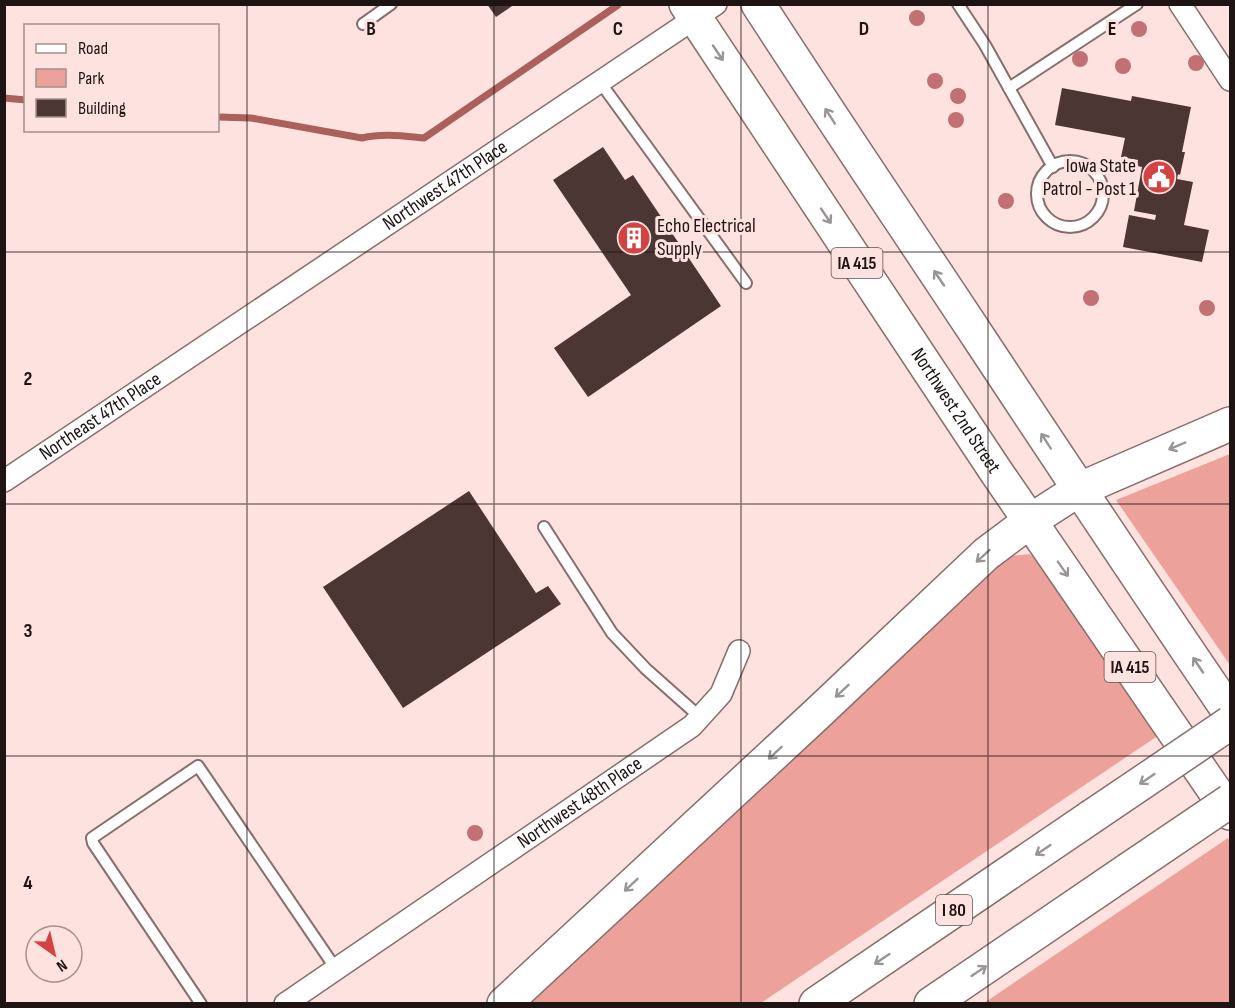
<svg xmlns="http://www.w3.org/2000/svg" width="1235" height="1008" viewBox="0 0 1235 1008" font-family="'Sofia Sans Condensed',sans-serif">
<rect width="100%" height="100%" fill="#fee2df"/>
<g fill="#eda19b">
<path d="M1230 454V665L1116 500Z"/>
<path d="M1030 554 1041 565 1159 735 761 1003 523 1004 966 590 1011 556Z"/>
<path d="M1228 838 1230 842V1003H984Z"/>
</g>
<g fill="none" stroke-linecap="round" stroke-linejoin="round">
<g stroke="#ac605c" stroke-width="7">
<path d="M4 98 26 100"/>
<path d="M218 117 251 118 362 138C383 133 403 136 424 138L618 5"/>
</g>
</g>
<g fill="#4c3634">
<path d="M487 4H515L496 17Z"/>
<path d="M1062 88 1131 101 1132 96 1191 107 1182 152H1185L1180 175 1178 174 1177 179 1193 182 1184 225 1209 230 1202 262 1123 247 1129 215 1155 220 1156 215 1134 211 1142 167 1137 166 1138 160 1121 157 1125 138 1055 125Z"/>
<path d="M603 147 625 180 633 175 721 306 588 397 554 348 631 295 553 180Z"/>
<path d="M469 491 536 593 548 586 561 604 403 708 323 587Z"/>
</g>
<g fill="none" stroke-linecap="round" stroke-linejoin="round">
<g stroke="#876e6c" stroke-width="14">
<g id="lane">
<path d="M958 4 985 45 1053 167"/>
<path d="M363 24 391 4"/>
<path d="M600 82 746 283"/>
<path d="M1009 88 1137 4"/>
<circle cx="1070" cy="194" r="33"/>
<path d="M544 527 612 633 646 669 700 717"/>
<path d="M201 1004 93 843 92 838 198 766 336 969"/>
</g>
</g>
<g stroke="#876e6c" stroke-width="24">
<g id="street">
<path d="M1180 4 1230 80"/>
<path id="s1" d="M4 481 716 4"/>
<path id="s2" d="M285 1004 692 726 721 694 739 651"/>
</g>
</g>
<g stroke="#876e6c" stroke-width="36">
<g id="primary">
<path id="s3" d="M686 4 995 470 1230 813"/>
<path d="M758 4C831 117 907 229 981 341 1063 465 1146 590 1230 713"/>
</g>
</g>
<g stroke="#876e6c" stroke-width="36">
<g id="highway">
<path d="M504 1004 818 713 986 554 1030 521 1078 490 1230 424"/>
<path d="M816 1004 1091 817"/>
<path d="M931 1004 1128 870"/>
</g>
</g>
<use href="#lane" stroke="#fff" stroke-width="10"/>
<use href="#street" stroke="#fff" stroke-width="21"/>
<use href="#primary" stroke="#fff" stroke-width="33"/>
<use href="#highway" stroke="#fff" stroke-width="33"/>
<g stroke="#876e6c" stroke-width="36" stroke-linecap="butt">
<g id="highway-bridge">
<path d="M1091 817 1230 723"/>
<path d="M1128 870 1230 801"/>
</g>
</g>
<use href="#highway-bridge" stroke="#fff" stroke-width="33"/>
</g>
<g fill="#c27074">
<circle cx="917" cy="18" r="8"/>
<circle cx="1139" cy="29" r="8"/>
<circle cx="1080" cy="59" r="8"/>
<circle cx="1196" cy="63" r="8"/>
<circle cx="1123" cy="66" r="8"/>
<circle cx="935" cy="81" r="8"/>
<circle cx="958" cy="96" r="8"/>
<circle cx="956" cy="120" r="8"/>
<circle cx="1006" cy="201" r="8"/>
<circle cx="1091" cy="298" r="8"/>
<circle cx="1207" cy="308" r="8"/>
<circle cx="475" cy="833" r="8"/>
</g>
<defs><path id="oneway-shaft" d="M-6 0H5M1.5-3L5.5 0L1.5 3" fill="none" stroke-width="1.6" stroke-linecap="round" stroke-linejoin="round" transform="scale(1.5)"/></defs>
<g stroke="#999595">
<use href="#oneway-shaft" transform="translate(718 53) rotate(56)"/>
<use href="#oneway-shaft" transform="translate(830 116) rotate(-123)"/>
<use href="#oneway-shaft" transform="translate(826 216) rotate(56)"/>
<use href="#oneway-shaft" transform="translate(939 278) rotate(-124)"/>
<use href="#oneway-shaft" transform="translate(1046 441) rotate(-123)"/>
<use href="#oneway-shaft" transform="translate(1177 446) rotate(157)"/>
<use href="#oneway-shaft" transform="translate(983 556) rotate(138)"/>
<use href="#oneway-shaft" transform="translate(1063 569) rotate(55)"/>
<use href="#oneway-shaft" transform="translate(1198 665) rotate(-124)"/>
<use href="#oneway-shaft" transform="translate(842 691) rotate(137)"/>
<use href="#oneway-shaft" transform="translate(775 753) rotate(137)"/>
<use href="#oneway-shaft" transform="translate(1147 779) rotate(146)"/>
<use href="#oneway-shaft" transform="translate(1043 850) rotate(146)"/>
<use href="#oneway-shaft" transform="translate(631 885) rotate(137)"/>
<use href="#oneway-shaft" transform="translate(882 959) rotate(146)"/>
<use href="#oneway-shaft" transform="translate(979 971) rotate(-34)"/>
</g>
<path fill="none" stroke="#1d1413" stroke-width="1.5" stroke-opacity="0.55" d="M247 4V1004M494 4V1004M741 4V1004M988 4V1004M4 252H1230M4 504H1230M4 756H1230"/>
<defs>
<g id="civic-disc" transform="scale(1.725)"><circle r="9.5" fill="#d34344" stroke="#fee2df"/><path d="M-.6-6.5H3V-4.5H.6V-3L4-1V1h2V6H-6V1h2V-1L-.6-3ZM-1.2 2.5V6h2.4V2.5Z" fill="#fff"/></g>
<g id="building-disc" transform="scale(1.725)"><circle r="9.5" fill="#d34344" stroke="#fee2df"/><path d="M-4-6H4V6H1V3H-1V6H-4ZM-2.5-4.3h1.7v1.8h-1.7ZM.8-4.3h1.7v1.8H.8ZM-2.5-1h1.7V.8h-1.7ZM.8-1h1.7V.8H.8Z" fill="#fff"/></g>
</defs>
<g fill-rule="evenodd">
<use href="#civic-disc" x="1159" y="177"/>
<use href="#building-disc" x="634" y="238"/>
</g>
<g text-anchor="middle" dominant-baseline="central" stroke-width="6" stroke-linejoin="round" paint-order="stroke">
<g fill="#fee2df" stroke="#605250" stroke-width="1.5">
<rect x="831.5" y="248" width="51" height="30" rx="4.5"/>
<rect x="1104.5" y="652" width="51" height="30" rx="4.5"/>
<rect x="936" y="895" width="36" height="30" rx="4.5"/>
</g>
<g font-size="18" font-weight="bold" fill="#1d1413">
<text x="857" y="263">IA 415</text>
<text x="1130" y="667">IA 415</text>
<text x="954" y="910">I 80</text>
</g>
<g font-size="20" fill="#1d1413" stroke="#fee2df" text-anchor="end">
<text x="1136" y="166">Iowa State<tspan x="1136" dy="23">Patrol - Post 1</tspan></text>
<text x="657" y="226" text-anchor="start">Echo Electrical<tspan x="657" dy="23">Supply</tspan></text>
</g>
<g font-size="20" fill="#1d1413" stroke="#fee2df">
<text stroke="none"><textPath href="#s1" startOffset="531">Northwest 47th Place</textPath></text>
<text stroke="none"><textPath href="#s3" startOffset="488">Northwest 2nd Street</textPath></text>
<text stroke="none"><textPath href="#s1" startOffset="116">Northeast 47th Place</textPath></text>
<text stroke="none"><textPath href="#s2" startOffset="357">Northwest 48th Place</textPath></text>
</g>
</g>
<g font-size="20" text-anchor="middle" font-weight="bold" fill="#1d1413" stroke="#fee2df" stroke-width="6" stroke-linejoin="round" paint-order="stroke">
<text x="371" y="35">B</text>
<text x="618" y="35">C</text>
<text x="864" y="35">D</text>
<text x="1112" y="35">E</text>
<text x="28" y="385">2</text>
<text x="28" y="637">3</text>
<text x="28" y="889">4</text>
</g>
<rect width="1235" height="1008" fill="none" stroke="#1d1413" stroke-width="12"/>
<rect x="24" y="24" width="195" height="108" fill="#fee2df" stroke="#a4908d" stroke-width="1.5"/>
<rect x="36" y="44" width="30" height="9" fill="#ffffff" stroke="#a4908d" stroke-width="1.5"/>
<text x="78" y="54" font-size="18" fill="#1d1413">Road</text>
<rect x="36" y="69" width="30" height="18" fill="#eda19b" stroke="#a4908d" stroke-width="1.5"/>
<text x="78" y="84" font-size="18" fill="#1d1413">Park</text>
<rect x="36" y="99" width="30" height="18" fill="#4c3634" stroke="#a4908d" stroke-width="1.5"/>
<text x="78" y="114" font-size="18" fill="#1d1413">Building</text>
<g transform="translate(54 954) rotate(146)"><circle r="28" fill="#fee2df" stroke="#a4908d" stroke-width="1.5"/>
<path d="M0-4.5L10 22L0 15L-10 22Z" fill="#d34344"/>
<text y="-9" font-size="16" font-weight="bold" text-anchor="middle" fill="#1d1413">N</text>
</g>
</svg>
